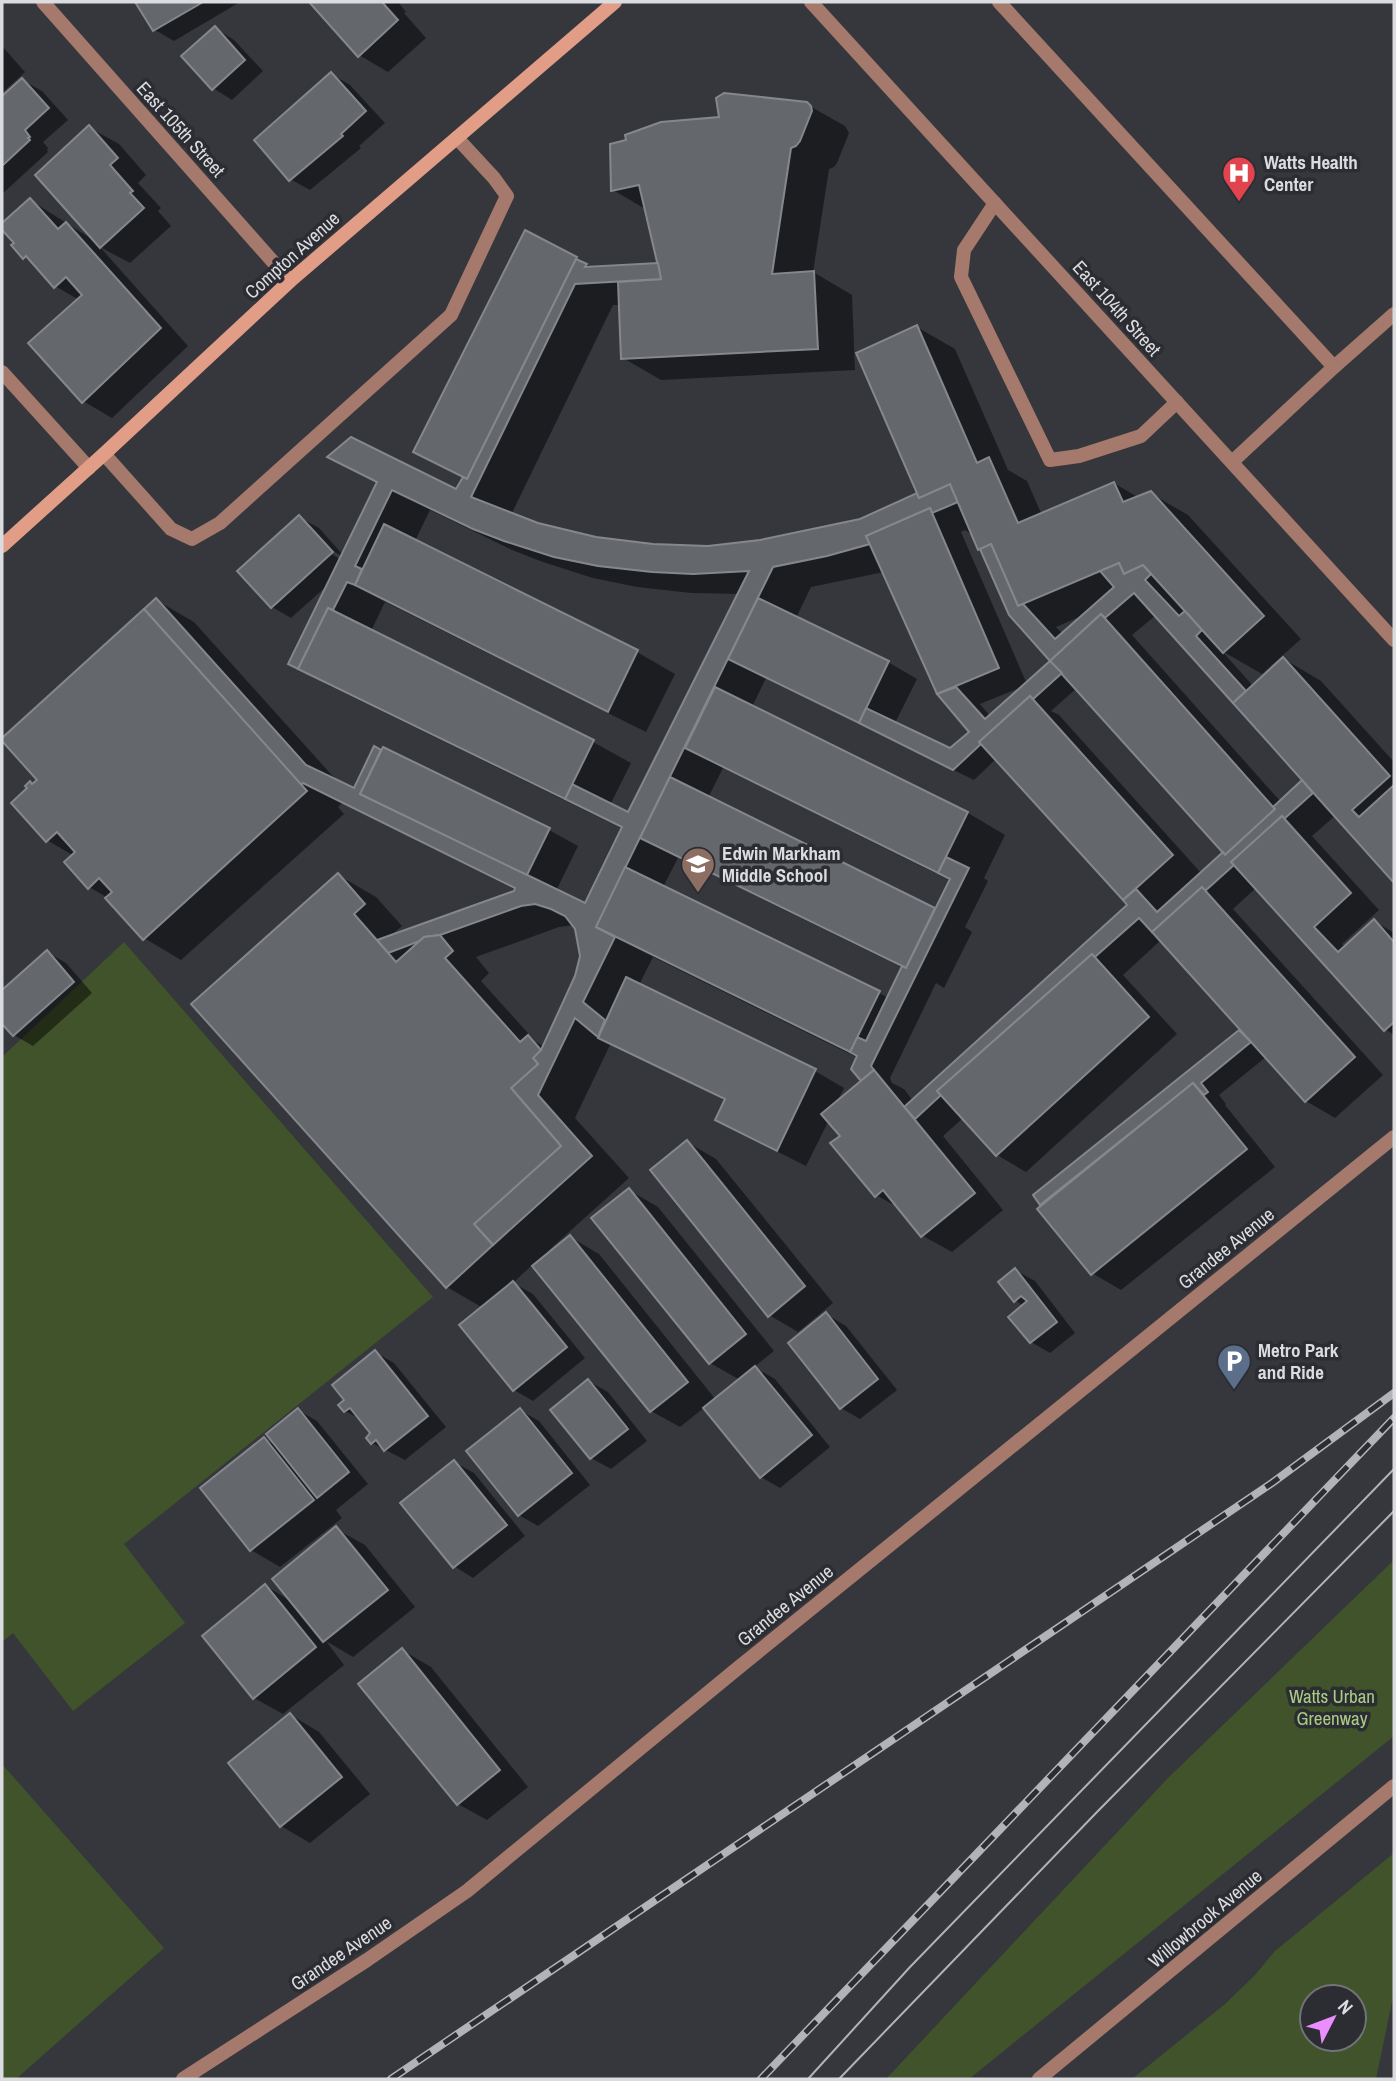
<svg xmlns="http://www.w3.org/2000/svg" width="1396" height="2081" viewBox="0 0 1396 2081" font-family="'Archivo Narrow',sans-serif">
<rect width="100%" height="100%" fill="#35373d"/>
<g fill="#40532a" fill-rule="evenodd">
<path d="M124 942 433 1297 124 1544 185 1623 73 1711 13 1633 2 1642V1057Z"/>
<path d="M1394 1560V1736L969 2079H886L1168 1778Z"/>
<path d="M2 1764 164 1948 16 2079H2Z"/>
<path d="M1394 1853V1992L1376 2079H1132L1225 2004 1255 1975 1275 1951ZM1354 1997V2039H1312V1997Z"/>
</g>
<g fill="#0007" fill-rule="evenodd">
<path d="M137 2H240L174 41 155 30Z"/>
<path d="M312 2H398L406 12 404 13 426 38 388 72 359 55Z"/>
<path d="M215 28 234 40 263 71 232 100 213 88Z"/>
<path d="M2 46 25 72 2 93Z"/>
<path d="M331 74 350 85 385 123 359 146 361 148 310 190 290 179Z"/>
<path d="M22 80 42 91 68 120 43 142 48 148 47 150 48 152 2 194V96L3 97Z"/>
<path d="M806 104 845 126 849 133 837 163 834 167 829 169 813 272 852 295 855 370 661 380 623 358 621 305H613L511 515 537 525 596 538 653 546 708 548 760 541 860 520 920 494 917 327 955 349 1008 470 1027 481 1042 515 1114 483 1139 498 1150 493 1188 515 1301 639 1262 674 1222 651 1253 686 1284 659 1321 681 1394 762V880L1336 815 1312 836 1379 910 1342 944 1345 947 1374 921 1394 933V1035L1385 1029 1257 887 1233 909 1383 1075 1335 1118 1306 1101 1266 1057 1219 1095 1226 1104 1225 1105 1275 1167 1121 1290 1092 1273 1044 1205 1035 1196 1242 1030 1161 940 1123 975 1177 1034 1026 1172 997 1155 963 1118 943 1136 1003 1210 952 1252 923 1236 901 1209 876 1195 842 1136 829 1120 806 1166 746 1136 717 1120 726 1101 611 1043 575 1118 629 1178 549 1250 551 1253 570 1237 599 1254 716 1400 740 1380 710 1363 629 1190 658 1207 774 1351 754 1367 775 1379 830 1447 780 1488 761 1477 705 1407 680 1427 651 1411 533 1264 513 1283 533 1294 585 1358 533 1401 514 1390 483 1308 447 1287 338 875 376 897 402 926 390 936 515 893 516 890 342 803 338 807 344 814 181 960 144 938 108 898 89 887 74 856 47 840 33 786 156 600 194 622 338 782 355 790 375 748 382 752 384 749 549 830 578 846 556 891 585 906 623 829 328 685 291 664 329 584 291 618 272 607 299 517 319 528 343 555 378 483 330 456 457 491 464 478 415 451 525 232 593 268 660 265 647 210 613 190 721 118ZM430 510 512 550 543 562 593 578 637 587 691 593 739 594 629 814 610 805 631 763 593 742 371 631 385 602 646 732 675 674 637 652 415 541ZM965 530 971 534 983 551 1010 614 1057 667 1027 684 961 532ZM326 547 342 556V560L324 550ZM884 572 938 693 971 732 951 750 895 723 917 679 888 662 796 618 811 587ZM1084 615 1063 634 1056 627ZM1156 615 1305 780 1281 802 1132 635ZM766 678 974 780 997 758 1130 905 913 1101 904 1089 892 1083 890 1078 936 983 944 988 972 932 965 927 988 881 984 878 1005 835 968 813 752 707ZM1024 686 991 717 980 704ZM1077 688 1226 852 1202 874 1059 715 1051 711ZM723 768 951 881 936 911 708 798ZM678 858 903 968 889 998 663 887ZM574 925 582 956 577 976 545 1047 536 1042 481 981 489 973 476 957 559 927ZM653 957 858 1058 864 1081 836 1104 844 1088 815 1071 639 985Z"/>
<path d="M90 128 119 144 146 175 138 183 161 208 158 211 171 226 130 263 100 247 188 346 112 418 83 401 79 300 55 286 34 263 24 257 16 243 2 227V225L30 200 95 241Z"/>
<path d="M47 952 66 963 92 993 33 1046 14 1035 2 1021V992Z"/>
<path d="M687 1142 716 1159 833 1303 798 1332 769 1315Z"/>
<path d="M1015 1270 1035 1281 1075 1333 1050 1353 1031 1342 1024 1306 1016 1301Z"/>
<path d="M826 1314 846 1326 897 1390 860 1419 841 1408Z"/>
<path d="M375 1352 394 1363 446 1427 405 1460 372 1443 373 1434 362 1420 345 1411Z"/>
<path d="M588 1381 608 1392 647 1441 611 1469 591 1458 552 1410Z"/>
<path d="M298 1410 317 1421 368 1484 336 1510 342 1518 280 1567 251 1550 202 1488 264 1439 278 1447Z"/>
<path d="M520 1410 539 1421 590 1485 538 1526 519 1515Z"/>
<path d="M454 1462 474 1473 525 1536 473 1578 454 1566Z"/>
<path d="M336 1529 365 1545 415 1607 353 1657 326 1641 344 1665 283 1714 254 1698 266 1586 292 1602Z"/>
<path d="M402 1650 431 1667 528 1787 487 1820 458 1804Z"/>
<path d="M291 1715 319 1732 370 1794 310 1843 281 1826Z"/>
</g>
<g fill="#64676c" stroke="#85878d" stroke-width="2">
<path d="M135 2H203L153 31Z"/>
<path d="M309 2H382L398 20 358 57Z"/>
<path d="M215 26 245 60 212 90 181 56Z"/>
<path d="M331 72 366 111 341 134 343 136 289 181 254 140Z"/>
<path d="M22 78 49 108 25 130 30 137 28 138 30 140 2 166V96Z"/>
<path d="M724 93 807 102 811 106 812 111 800 141 796 146 791 148 772 274 814 271 818 349 621 359 618 282 661 279 639 185 611 191 610 144 626 140 625 135 661 122 719 117 716 98Z"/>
<path d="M89 125 118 158 110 165 133 191 130 193 144 208 100 248 35 175Z"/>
<path d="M30 198 58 229 66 222 161 328 82 403 28 343 82 295 66 277 54 288 26 256 23 259 11 245 14 243 2 230V223Z"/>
<path d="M525 230 577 257 467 479 413 452Z"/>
<path d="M576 259 587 264 585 267 658 263 661 279 575 284 471 497 538 523 596 537 653 544 708 546 760 540 860 519 917 493 919 498 950 484 958 502 932 513 930 508 866 536 870 544 827 556 773 567 596 927 615 937 583 1002 605 1020 598 1037 575 1018 538 1095 592 1156 493 1245 474 1224 561 1146 511 1088 538 1064 533 1058 541 1050 575 976 580 956 575 929 565 916 551 909 535 904 521 906 440 935 424 937 420 941 388 953 377 940 514 891 515 888 303 783 301 785 144 609 156 598 306 765 354 788 374 746 381 750 360 794 585 903 622 827 565 799 572 784 628 812 749 571 693 574 652 572 598 566 554 557 504 541 473 529 392 490 355 566 362 569 355 585 347 582 333 610 328 608 298 669 288 664 377 482 327 457 351 437 456 489 463 477 467 479Z"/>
<path d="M917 325 977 463 989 457 1018 523 1114 482 1123 502 1151 491 1264 616 1223 653 1143 565 1124 574 1119 563 1018 606 991 544 978 550 950 484 919 498 856 353Z"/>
<path d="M930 508 999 668 937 694 866 536Z"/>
<path d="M299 515 333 552 271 608 237 571Z"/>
<path d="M384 524 638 650 608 712 355 585Z"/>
<path d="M991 544 1018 606 1023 604 1055 639 1114 587 1100 571 1119 563 1124 574 1143 565 1151 574 1145 580 1179 616 1185 611 1202 630 1196 636 1246 691 1233 703 1134 593 1105 618 1101 614 1050 661 1009 615 980 549Z"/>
<path d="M758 598 889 661 859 723 728 659Z"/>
<path d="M328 608 594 740 565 799 298 669Z"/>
<path d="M144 609 307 791 143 940 105 898 112 892 99 878 88 889 64 862 75 852 57 832 46 842 11 803 27 788 25 786 30 781 32 784 37 780 2 741V738Z"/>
<path d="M1101 614 1275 809 1225 855 1050 661Z"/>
<path d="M1283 657 1390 776 1352 810 1359 817 1394 785V883L1233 703Z"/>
<path d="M1050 661 1062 673 1033 699 1030 696 979 742 981 744 953 770 859 723 866 708 950 748 969 732 937 694 956 687 985 719Z"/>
<path d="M715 687 968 812 938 873 685 748Z"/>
<path d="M1030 696 1173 855 1123 900 979 742Z"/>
<path d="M383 747 550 828 527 875 360 794Z"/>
<path d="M670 777 935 908 906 968 640 838Z"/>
<path d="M1302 780 1313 793 1284 819 1282 816 1231 862 1234 865 1205 891 1202 887 1152 932 1139 918 1095 957 1092 954 937 1091 941 1095 915 1119 904 1107 1127 905 1123 900 1136 889 1157 912 1223 852 1225 855 1275 809 1273 807Z"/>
<path d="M1282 816 1351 893 1314 927 1338 952 1374 919 1394 942V1022L1384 1031 1231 862Z"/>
<path d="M946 857 969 868 871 1066 874 1070 861 1081 851 1069 857 1056 850 1052 857 1037 866 1041 902 966 906 968 950 879 938 873Z"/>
<path d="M625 867 880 991 850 1052 596 927Z"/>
<path d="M338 873 365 904 354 914 396 962 424 937 440 935 453 951 445 958 520 1042 528 1035 541 1050 533 1058 538 1064 511 1088 561 1146 474 1224 493 1245 446 1288 191 1004Z"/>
<path d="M1202 887 1355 1057 1305 1102 1152 932Z"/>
<path d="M47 950 74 982 13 1036 2 1024V990Z"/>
<path d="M1092 954 1149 1017 996 1156 937 1091Z"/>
<path d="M626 977 816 1069 777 1151 715 1120 725 1099 598 1038Z"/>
<path d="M1239 1030 1251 1042 1201 1083 1208 1092 1204 1095 1193 1083 1040 1205 1033 1195Z"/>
<path d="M874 1070 975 1193 921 1237 883 1190 875 1197 830 1143 840 1136 821 1114Z"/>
<path d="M1193 1083 1247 1149 1091 1275 1037 1209Z"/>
<path d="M687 1140 805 1286 768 1317 650 1170Z"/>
<path d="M629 1188 746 1334 709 1364 591 1218Z"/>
<path d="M570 1235 688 1382 650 1412 532 1266Z"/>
<path d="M1015 1268 1057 1322 1030 1343 1008 1317 1027 1301 1021 1296 1014 1302 998 1282Z"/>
<path d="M513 1281 567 1347 513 1391 459 1325Z"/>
<path d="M826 1312 878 1379 840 1409 788 1343Z"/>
<path d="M375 1350 428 1416 384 1451 376 1440 371 1444 366 1438 370 1433 350 1408 344 1412 338 1405 344 1400 332 1385Z"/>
<path d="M755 1366 812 1435 760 1478 703 1408Z"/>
<path d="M588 1379 628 1429 590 1459 550 1410Z"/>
<path d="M298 1408 349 1472 317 1498 266 1434Z"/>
<path d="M520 1408 572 1473 518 1516 466 1451Z"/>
<path d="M264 1437 314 1500 250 1551 200 1488Z"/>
<path d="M454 1460 507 1525 453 1568 400 1503Z"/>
<path d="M336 1526 388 1590 323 1642 272 1579Z"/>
<path d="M265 1584 316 1647 253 1699 202 1636Z"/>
<path d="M402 1648 500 1770 457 1805 358 1684Z"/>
<path d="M290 1713 342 1777 280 1827 228 1763Z"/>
</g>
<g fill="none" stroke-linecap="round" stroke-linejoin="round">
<g stroke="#a5796b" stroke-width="14">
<path d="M999 2 1334 367 1394 314"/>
<path d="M995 203 964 250 961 277 1050 460 1079 456 1141 436 1177 402"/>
<path d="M2 372 89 468"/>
<path d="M104 454 171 529 192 539 220 523 451 315 507 196 494 178 457 138"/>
<path d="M1232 462 1334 367"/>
</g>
<g stroke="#a5796b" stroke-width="14">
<path d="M43 2 290 281"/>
<path d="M811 2 1394 640"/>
<path d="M183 2079 367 1960 467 1891 738 1668 1394 1137"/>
<path d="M1039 2079 1394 1786"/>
</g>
<path stroke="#e29d87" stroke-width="14" d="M2 546 104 454 290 281 615 2"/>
<g stroke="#b2b3b8" stroke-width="2">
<path d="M808 2079 910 1967 1394 1469"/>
<path d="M839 2079 1097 1812 1394 1511"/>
</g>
<g stroke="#b2b3b8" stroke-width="8">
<g id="rail">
<path d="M391 2079 1272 1483 1394 1393"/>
<path d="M761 2079 1394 1418"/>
</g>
</g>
<use href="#rail" stroke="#2b2d32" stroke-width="5" stroke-dasharray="16" stroke-linecap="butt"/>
</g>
<defs>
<g id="hospital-pin" transform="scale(1.75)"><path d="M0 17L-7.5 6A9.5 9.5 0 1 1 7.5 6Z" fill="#e0444e" stroke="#2b2d32"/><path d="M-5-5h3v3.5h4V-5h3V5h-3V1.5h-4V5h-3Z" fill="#fff"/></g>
<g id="school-pin" transform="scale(1.75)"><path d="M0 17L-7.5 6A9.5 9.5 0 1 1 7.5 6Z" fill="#8d6e63" stroke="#2b2d32"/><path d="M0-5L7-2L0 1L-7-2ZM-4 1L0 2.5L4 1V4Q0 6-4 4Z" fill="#fff"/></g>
<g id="parking-pin" transform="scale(1.75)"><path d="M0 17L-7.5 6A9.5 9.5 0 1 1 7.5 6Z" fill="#5c6f8a" stroke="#2b2d32"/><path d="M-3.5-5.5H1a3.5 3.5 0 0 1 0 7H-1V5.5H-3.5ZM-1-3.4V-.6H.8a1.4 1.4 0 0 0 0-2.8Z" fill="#fff"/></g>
</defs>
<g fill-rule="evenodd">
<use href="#hospital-pin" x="1239" y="173"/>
<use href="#school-pin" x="698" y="864"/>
<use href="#parking-pin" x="1234" y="1361"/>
</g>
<g text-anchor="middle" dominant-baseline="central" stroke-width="7" stroke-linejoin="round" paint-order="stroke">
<g font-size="19" fill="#dbdce0" stroke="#2b2d32">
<text transform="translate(181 129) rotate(48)">East 105th Street</text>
<text transform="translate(292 255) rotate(-42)">Compton Avenue</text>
<text transform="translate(1117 308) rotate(48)">East 104th Street</text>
<text transform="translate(1226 1248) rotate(-39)">Grandee Avenue</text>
<text transform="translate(785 1605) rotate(-39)">Grandee Avenue</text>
<text transform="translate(1205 1918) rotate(-40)">Willowbrook Avenue</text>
<text transform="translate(341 1953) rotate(-34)">Grandee Avenue</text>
</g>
<g font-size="19" font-weight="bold" fill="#dbdce0" stroke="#2b2d32" text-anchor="start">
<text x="1264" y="162">Watts Health<tspan x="1264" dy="22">Center</tspan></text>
<text x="722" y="853">Edwin Markham<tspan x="722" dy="22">Middle School</tspan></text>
<text x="1258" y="1350">Metro Park<tspan x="1258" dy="22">and Ride</tspan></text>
</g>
<g font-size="19" fill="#aacb84" stroke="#2b2d32">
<text x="1332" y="1696">Watts Urban<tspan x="1332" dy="22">Greenway</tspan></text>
</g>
</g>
<rect width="1396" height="2081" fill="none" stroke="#dbdce0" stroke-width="7"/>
<g transform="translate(1333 2018) rotate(48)"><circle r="33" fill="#2b2d32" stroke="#717378" stroke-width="2"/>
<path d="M0-5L12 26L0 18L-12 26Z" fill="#ea8dfd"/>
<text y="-10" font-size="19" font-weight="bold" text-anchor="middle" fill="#dbdce0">N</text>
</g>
</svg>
